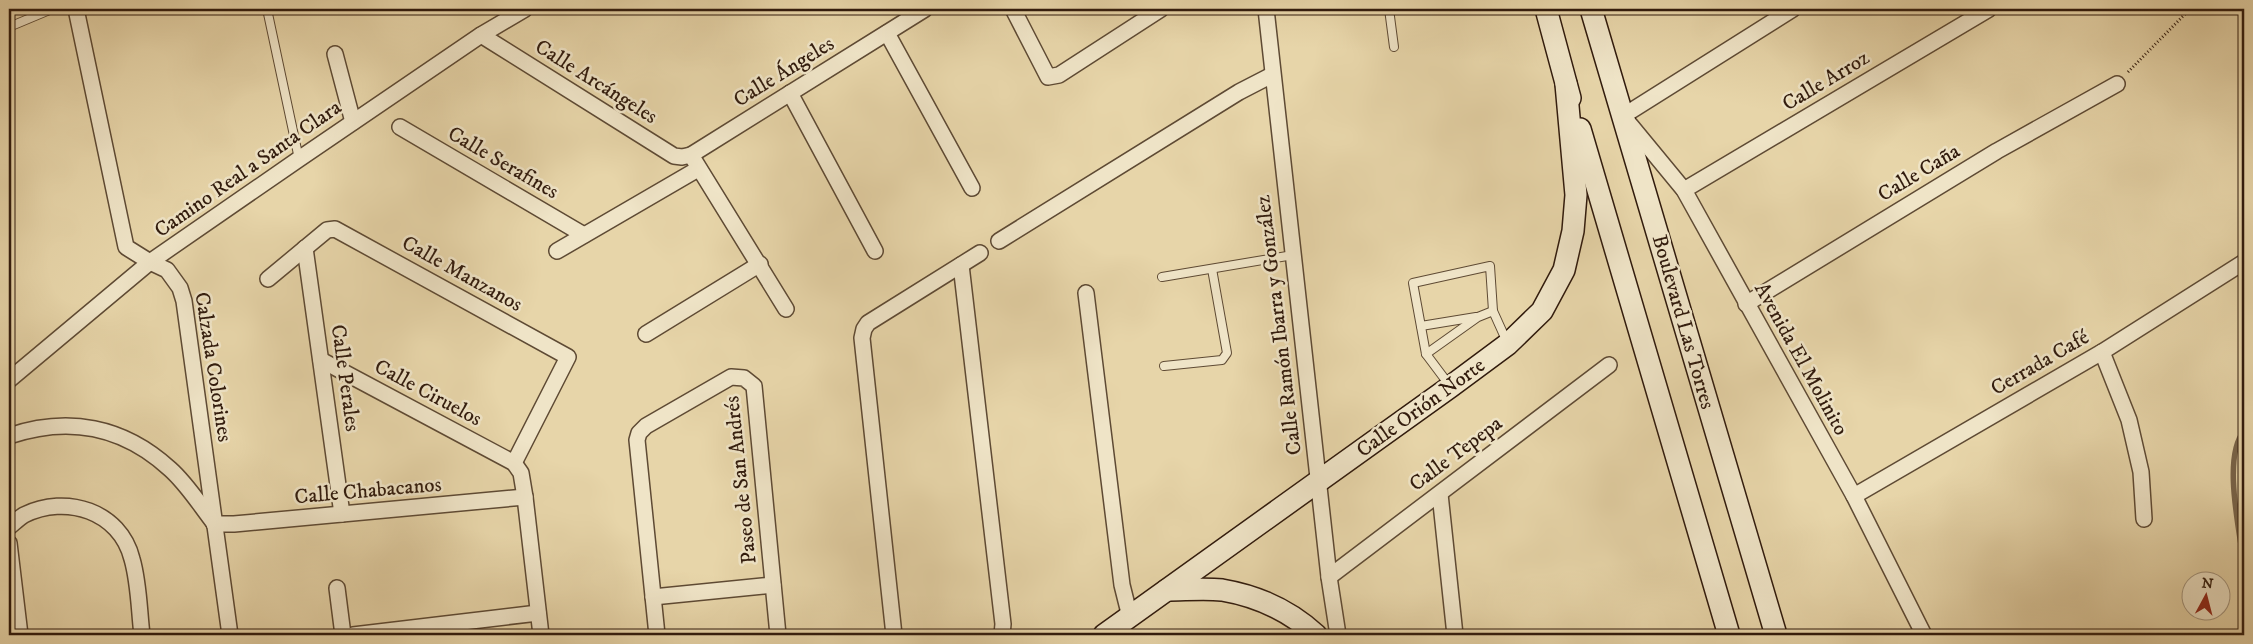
<svg xmlns="http://www.w3.org/2000/svg" width="2253" height="644" viewBox="0 0 2253 644" font-family="'IM FELL DW Pica',serif">
<rect width="100%" height="100%" fill="#e7d5a9"/>
<filter id="stains"><feTurbulence type="fractalNoise" baseFrequency=".004" numOctaves="4"/><feColorMatrix values="0 0 0 0 .2 0 0 0 0 .09 0 0 0 0 .02 0 0 0 .5 -.17"/></filter>
<radialGradient id="worn" r=".72"><stop offset=".6" stop-color="#630" stop-opacity="0"/><stop offset="1" stop-color="#630" stop-opacity=".3"/></radialGradient>
<g fill="none" stroke-linecap="round" stroke-linejoin="round">
<path stroke="#79654b" stroke-width="5.5" d="M2244 431C2222 457 2240 532 2244 565"/>
<g stroke="#5e4a34" stroke-width="10">
<g id="lane">
<path d="M267 9 299 159"/>
<path d="M1389 9 1394 47"/>
<path d="M9 27 52 9"/>
<path d="M1162 277 1293 255"/>
<path d="M1421 326 1476 317"/>
<path d="M1426 354 1478 317 1493 311"/>
<path d="M1164 366 1222 360 1227 353 1212 269"/>
<path d="M1450 386 1426 354 1413 283 1490 266 1493 311 1507 342"/>
</g>
</g>
<g stroke="#5e4a34" stroke-width="18">
<g id="street">
<path d="M76 9 126 247 150 262 167 270 180 288 184 301 230 635"/>
<path d="M1013 9 1048 77 1059 75 1161 9"/>
<path d="M1266 9 1329 577 1338 635"/>
<path d="M1793 9 1623 116 1684 190 1854 496 1924 635"/>
<path d="M887 33 972 188"/>
<path d="M481 35 674 156 682 157 691 155 925 9"/>
<path d="M335 54 353 122"/>
<path d="M790 93 875 251"/>
<path d="M400 127 584 235"/>
<path d="M691 155 786 309"/>
<path d="M1684 190 1989 9"/>
<path d="M999 241 1239 92 1272 75"/>
<path d="M305 248 342 514"/>
<path d="M557 251 698 169"/>
<path d="M961 265 1003 624 1002 635"/>
<path d="M268 279 327 230 335 229 568 357 514 463"/>
<path d="M1086 293 1122 585 1130 617"/>
<path d="M1746 304 1997 151 2117 84"/>
<path d="M646 334 760 264"/>
<path d="M2102 352 2129 420 2141 472 2144 519"/>
<path d="M321 360 514 463 521 473 525 497 541 635"/>
<path d="M9 380 150 262 299 159 481 35 525 9"/>
<path d="M9 436C68 416 123 426 170 469 187 484 200 505 214 523"/>
<path d="M1440 494 1455 635"/>
<path d="M1854 496 2102 352 2244 262"/>
<path d="M214 524H234L525 497"/>
<path d="M9 527C14 523 19 518 24 515 66 494 120 511 132 559 139 583 139 610 142 635"/>
<path d="M9 543 20 635"/>
<path d="M1329 577 1609 365"/>
<path d="M337 588 343 635"/>
<path d="M653 597 773 585"/>
<path d="M353 635 538 613"/>
<path d="M657 635 637 440 639 433 646 426 731 377 744 378 754 386 778 635"/>
<path d="M894 635 862 338 864 329 868 323 980 253"/>
</g>
</g>
<g stroke="#311b0d" stroke-width="24">
<g id="secondary">
<path d="M1546 9 1570 98"/>
<path d="M1591 9 1776 635"/>
<path d="M1580 129 1729 635"/>
<path d="M1167 590C1185 590 1204 588 1222 590 1257 596 1290 611 1316 635"/>
<path d="M1104 635 1450 387 1508 344 1542 311 1564 270 1573 231 1576 195 1566 84"/>
</g>
</g>
<path stroke="#311b0d" stroke-width="3" stroke-dasharray="1 2.5" stroke-linecap="butt" d="M2128 72 2190 9"/>
<use href="#lane" stroke="#efe4c7" stroke-width="8"/>
<use href="#street" stroke="#efe4c7" stroke-width="15"/>
<use href="#secondary" stroke="#efe4c7" stroke-width="21"/>
</g>
<g text-anchor="middle" dominant-baseline="central" stroke-width="5" stroke-linejoin="round" paint-order="stroke">
<g font-size="21" fill="#311b0d" stroke="#efe4c7">
<text transform="translate(784 72) rotate(-32)">Calle Ángeles</text>
<text transform="translate(1826 81) rotate(-31)">Calle Arroz</text>
<text transform="translate(596 82) rotate(32)">Calle Arcángeles</text>
<text transform="translate(503 163) rotate(30)">Calle Serafines</text>
<text transform="translate(248 169) rotate(-35)">Camino Real a Santa Clara</text>
<text transform="translate(1919 173) rotate(-31)">Calle Caña</text>
<text transform="translate(462 274) rotate(29)">Calle Manzanos</text>
<text transform="translate(1683 322) rotate(74)">Boulevard Las Torres</text>
<text transform="translate(1279 325) rotate(-97)">Calle Ramón Ibarra y González</text>
<text transform="translate(1801 359) rotate(61)">Avenida El Molinito</text>
<text transform="translate(2040 363) rotate(-30)">Cerrada Café</text>
<text transform="translate(213 367) rotate(81)">Calzada Colorines</text>
<text transform="translate(345 378) rotate(82)">Calle Perales</text>
<text transform="translate(428 393) rotate(28)">Calle Ciruelos</text>
<text transform="translate(1421 408) rotate(-36)">Calle Orión Norte</text>
<text transform="translate(1456 454) rotate(-37)">Calle Tepepa</text>
<text transform="translate(741 480) rotate(-96)">Paseo de San Andrés</text>
<text transform="translate(368 491) rotate(-5)">Calle Chabacanos</text>
</g>
</g>
<rect width="2253" height="644" fill="none" stroke="#e7d5a9" stroke-width="30"/>
<rect x="10" y="10" width="2233" height="624" fill="none" stroke="#311b0d" stroke-width="2.5"/>
<rect x="15" y="15" width="2223" height="614" fill="none" stroke="#311b0d"/>
<g transform="translate(2206 596) rotate(7)"><circle r="24" fill="#efe4c7" stroke="#a3947d"/>
<path d="M0-4L9 19L0 12L-9 19Z" fill="#8f2418"/>
<text y="-8" font-size="14" font-weight="bold" text-anchor="middle" fill="#311b0d">N</text>
</g>
<rect width="100%" height="100%" filter="url(#stains)"/>
<rect width="100%" height="100%" fill="url(#worn)"/>
</svg>
